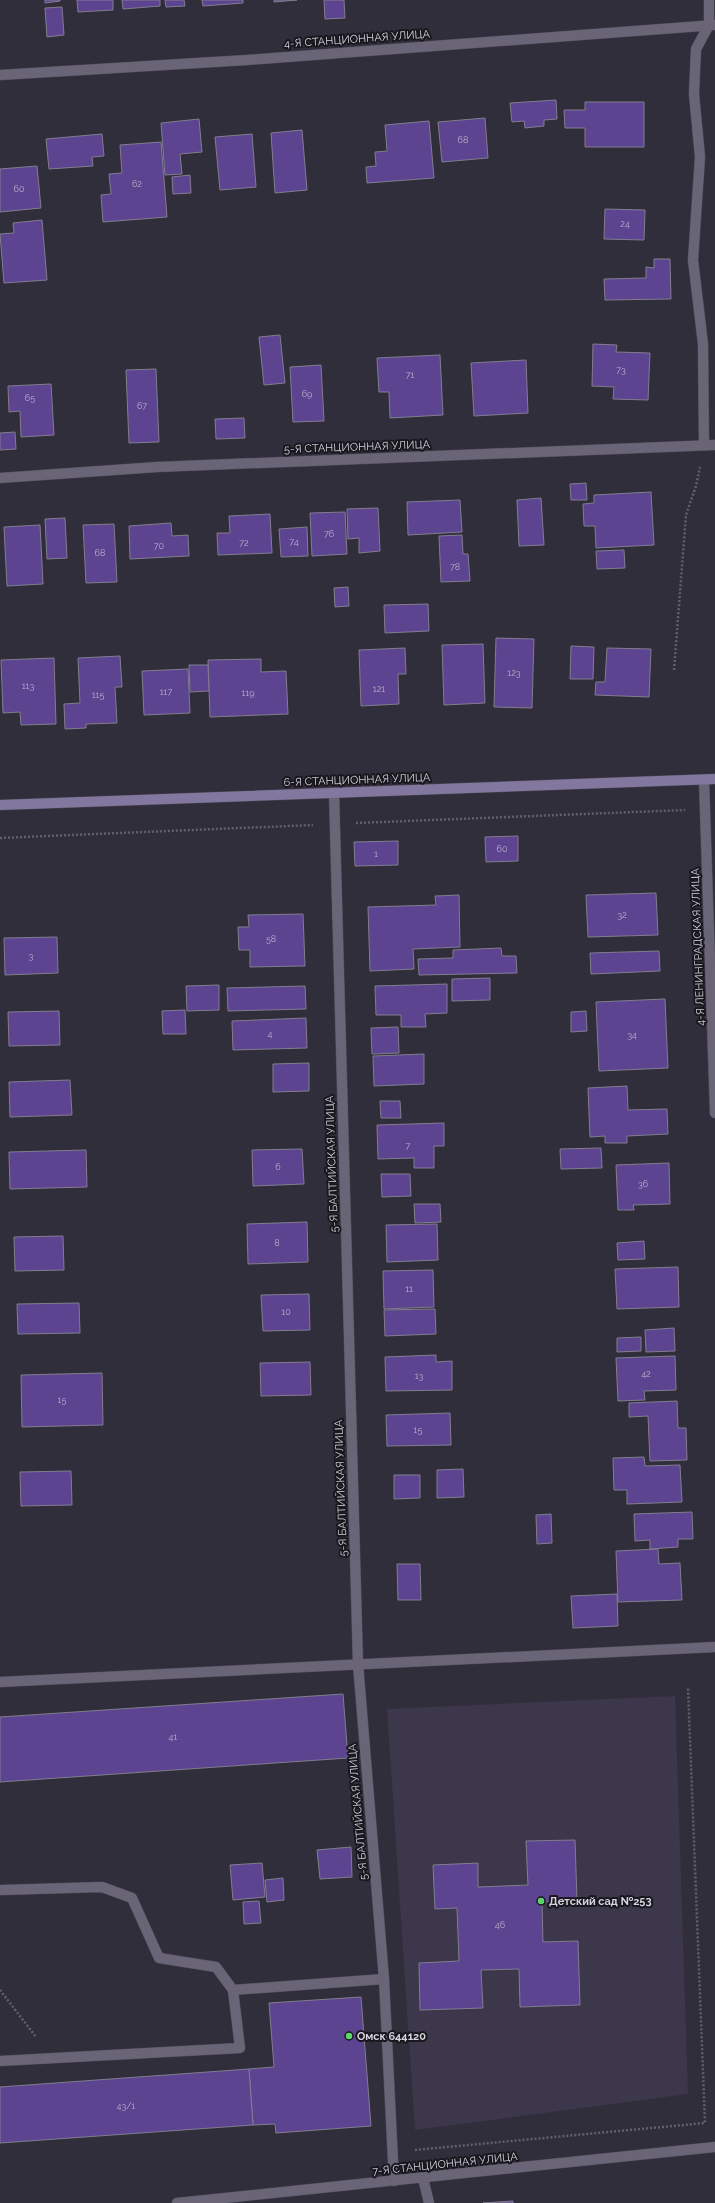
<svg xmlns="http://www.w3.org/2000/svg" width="715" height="2203" viewBox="0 0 715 2203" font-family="Raleway,sans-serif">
<rect width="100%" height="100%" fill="#312e3c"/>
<path fill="#3c374b" d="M675 1696 688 2094 415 2130 387 1709Z"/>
<g fill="#5d4491" stroke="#817d8f">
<path d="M45 0H60V1L45 3Z"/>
<path d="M77 0H113V10L78 12Z"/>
<path d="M122 0H160V6L123 9Z"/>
<path d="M165 0H184L185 6 166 7Z"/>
<path d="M202 0H243V3L203 6Z"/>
<path d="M274 0H297L274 2Z"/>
<path d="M324 0H344L345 18 325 19Z"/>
<path d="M62 7 64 35 47 37 45 8Z"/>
<path d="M556 100 557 119 544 120V126L525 128 524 121 512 122 510 103Z"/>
<path d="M585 102H644V147H585V128H565L564 110H585Z"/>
<path d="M485 118 488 158 442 162 438 122Z"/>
<path d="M199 119 202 152 180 154 182 174 165 175 161 123Z"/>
<path d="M429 121 434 178 367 183 366 167 376 166 375 152 387 151 385 125Z"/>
<path d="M302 130 307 190 275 193 271 133Z"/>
<path d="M102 134 104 156 92 157 93 166 49 169 46 139Z"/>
<path d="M252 134 256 187 220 190 215 137Z"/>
<path d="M161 142 167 217 103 222 101 195 111 194 109 174 122 173 120 145Z"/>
<path d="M37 166 41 208 0 212V169Z"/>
<path d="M190 175 191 193 173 194 172 177Z"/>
<path d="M605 209 645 210 644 240 604 239Z"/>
<path d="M42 220 47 280 4 283 0 234 14 233 13 223Z"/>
<path d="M654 259H670L671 299 605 300 604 279 646 278V267L654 268Z"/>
<path d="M280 335 285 383 264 385 259 337Z"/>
<path d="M593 344 617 345 616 352 650 353 648 400 613 399 614 387 592 386Z"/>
<path d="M440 355 443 415 390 418 389 392H379L377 358Z"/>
<path d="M526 360 528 413 474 416 471 363Z"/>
<path d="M321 365 324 421 293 422 290 367Z"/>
<path d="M156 369 159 442 129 443 126 370Z"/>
<path d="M51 384 54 435 21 437 20 411 9 412 8 386Z"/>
<path d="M244 418 245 438 216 439 215 419Z"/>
<path d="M15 432 16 449 0 450V433Z"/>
<path d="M586 483 587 500H571L570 484Z"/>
<path d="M651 492 654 545 596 548 595 526H584L583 504 594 503V495Z"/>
<path d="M541 498 544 545 519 546 517 500Z"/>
<path d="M460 500 462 532 408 535 407 502Z"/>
<path d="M378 508 380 551 359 553V538L348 539 347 509Z"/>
<path d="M345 512 347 554 312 556 310 513Z"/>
<path d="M270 514 272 553 218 555 217 533H230L229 516Z"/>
<path d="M65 518 67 558 47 559 45 519Z"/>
<path d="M171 523 172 536 188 535 189 556 130 559 129 526Z"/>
<path d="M114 524 117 582 86 583 83 525Z"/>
<path d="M40 525 43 584 7 586 4 527Z"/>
<path d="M307 527 308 556 281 557 279 529Z"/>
<path d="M462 535 463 554H468L470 581 441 582 439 536Z"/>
<path d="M624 550 625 568 597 569 596 551Z"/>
<path d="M348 587 349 606 335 607 334 588Z"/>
<path d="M428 604 429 631 385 633 384 605Z"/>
<path d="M496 638 534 639 532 708 494 707Z"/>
<path d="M483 644 485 703 444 705 442 645Z"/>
<path d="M571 646 594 647 593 679H570Z"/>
<path d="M405 648 406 674H398L399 704 361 706 359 650Z"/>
<path d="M607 648 651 649 649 697 595 695 596 682H605Z"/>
<path d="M120 656 122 687H115L117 723 86 724V728L65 729 64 704 80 703 78 658Z"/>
<path d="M54 658 56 724 21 725 20 712 3 713 1 660Z"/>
<path d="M261 659V672L286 671 288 714 210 717 208 660Z"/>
<path d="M189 665H208L209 691 190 692Z"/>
<path d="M188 669 190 713 144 715 142 671Z"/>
<path d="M518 836V861L486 862 485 837Z"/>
<path d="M398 841V865L355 866 354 842Z"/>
<path d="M656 893 658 935 588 937 586 895Z"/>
<path d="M459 895 460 947 413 949 414 969 370 971 368 907 436 905 435 896Z"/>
<path d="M303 914 305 966 250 967V950H239L238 927H249L248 915Z"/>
<path d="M57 937 58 973 5 975 4 938Z"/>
<path d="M501 948 502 956H516L517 973 419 975 418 959 453 958V950Z"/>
<path d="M659 951 660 971 591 974 590 953Z"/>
<path d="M490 978V1000L452 1001V979Z"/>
<path d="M447 984V1013L425 1014 426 1027H401V1015H376L375 986Z"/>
<path d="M219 985V1010L187 1011 186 986Z"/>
<path d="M305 986 306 1009 228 1011 227 988Z"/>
<path d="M665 999 668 1068 599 1071 596 1002Z"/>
<path d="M185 1010 186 1034H163L162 1011Z"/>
<path d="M59 1011 60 1045 9 1046 8 1012Z"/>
<path d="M586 1011 587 1031 571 1032V1012Z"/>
<path d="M306 1018 307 1048 233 1050 232 1021Z"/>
<path d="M398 1027 399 1053 372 1054 371 1028Z"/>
<path d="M424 1054V1084L374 1086 373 1056Z"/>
<path d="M309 1063V1091L273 1092V1064Z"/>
<path d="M70 1080 72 1115 10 1117 9 1082Z"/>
<path d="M627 1086 628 1110 667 1109 668 1134 627 1136V1143H605V1136L590 1137 588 1088Z"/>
<path d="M380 1101H400L401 1118H381Z"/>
<path d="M444 1123V1146H434V1168H414V1158L378 1159 377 1125Z"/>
<path d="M601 1148 602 1168 561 1169 560 1149Z"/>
<path d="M302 1149 304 1184 253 1186 252 1150Z"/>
<path d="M86 1150 87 1187 10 1189 9 1152Z"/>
<path d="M669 1163 670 1204 633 1205 634 1210H618L616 1165Z"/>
<path d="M381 1174H410L411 1196 382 1197Z"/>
<path d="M414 1204H440L441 1222 415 1223Z"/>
<path d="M307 1222 308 1262 248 1264 247 1224Z"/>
<path d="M437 1224 438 1260 387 1262 386 1225Z"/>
<path d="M63 1236 64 1270 15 1271 14 1237Z"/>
<path d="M644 1241 645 1259 618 1260 617 1243Z"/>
<path d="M678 1267 679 1307 617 1309 615 1269Z"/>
<path d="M433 1270 434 1307 384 1309 383 1271Z"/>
<path d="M309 1294 310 1330 263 1331 261 1295Z"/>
<path d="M79 1303 80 1333 18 1334 17 1304Z"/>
<path d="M435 1309 436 1334 385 1336 384 1310Z"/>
<path d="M674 1328 675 1351 646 1352 645 1330Z"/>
<path d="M641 1337V1351L617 1352V1338Z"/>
<path d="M436 1355V1362L452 1361V1390L386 1391 385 1357Z"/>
<path d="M675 1356 676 1390 644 1391 645 1400 618 1401 616 1358Z"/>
<path d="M310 1362 311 1395 261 1396 260 1363Z"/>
<path d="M102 1373 103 1425 22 1427 21 1375Z"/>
<path d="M677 1401 678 1428H686L687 1460 650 1461 648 1416 629 1417V1403Z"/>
<path d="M450 1413 451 1445 387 1446 386 1415Z"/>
<path d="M644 1457 645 1466 680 1465 682 1502 627 1504V1490H614L613 1458Z"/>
<path d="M463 1469 464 1497 437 1498V1470Z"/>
<path d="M71 1471 72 1505 21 1506 20 1472Z"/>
<path d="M394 1475H420V1498L394 1499Z"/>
<path d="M692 1512 693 1539H678V1547L650 1549V1540L635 1541 634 1514Z"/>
<path d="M551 1514 552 1543 537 1544 536 1515Z"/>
<path d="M658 1549 659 1564 680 1563 682 1600 618 1602 616 1551Z"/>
<path d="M397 1564H420L421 1600H398Z"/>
<path d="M617 1594 618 1626 573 1628 571 1596Z"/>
<path d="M343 1694 348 1758 0 1782V1717Z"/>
<path d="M575 1840 577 1901 542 1902 543 1942 578 1941 580 2005 520 2007 519 1969 481 1970 483 2008 420 2010 419 1963 459 1961 457 1908 435 1909 433 1865 478 1863V1887L528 1885 526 1841Z"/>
<path d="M351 1847 352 1877 320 1879 317 1850Z"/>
<path d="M262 1863 265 1897 233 1900 230 1865Z"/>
<path d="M283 1878 284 1900 267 1902 265 1880Z"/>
<path d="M259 1901 261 1923 244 1924 243 1902Z"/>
<path d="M361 1997 371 2126 276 2133 275 2124 253 2125 249 2069 274 2067 269 2003Z"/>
<path d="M249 2069 253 2125 0 2143V2087Z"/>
<path d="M513 2201V2203H483Z"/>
</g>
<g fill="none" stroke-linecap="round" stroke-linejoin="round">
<g stroke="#4e4b57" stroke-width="11">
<g id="service">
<path d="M0 1890 102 1887 132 1898 159 1958 216 1967 233 1990"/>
<path d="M0 2061 240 2048 233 1990 384 1979"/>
<path d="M423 2178 429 2203"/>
</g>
</g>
<g stroke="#4e4b57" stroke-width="11">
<g id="minor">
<path d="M0 75 247 60 715 25"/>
<path d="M704 445 703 344 693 260 700 157 694 94 696 49 709 25V0"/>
<path d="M0 478 157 467 715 445"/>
<path d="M704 780 715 1113"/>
<path d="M334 793 358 1664 384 1979 394 2181"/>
<path d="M0 1682 715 1647"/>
<path d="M177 2203 715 2147"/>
</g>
</g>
<g stroke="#4e4b57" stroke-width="11">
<path id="secondary" d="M0 805 715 779"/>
</g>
<g stroke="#62606c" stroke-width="2.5" stroke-dasharray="2 2" stroke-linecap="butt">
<path d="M674 670 686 515 696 486 700 467"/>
<path d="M356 823 685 810"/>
<path d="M0 838 313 825"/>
<path d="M0 1990 36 2037"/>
<path d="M415 2150 705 2123 688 1688"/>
</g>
<use href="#service" stroke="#696576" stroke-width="10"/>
<use href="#minor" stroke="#696576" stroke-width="10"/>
<use href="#secondary" stroke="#82789f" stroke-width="10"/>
</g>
<g fill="#5dd56c" stroke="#19171e" stroke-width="1.5">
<circle cx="541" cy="1901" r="4"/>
<circle cx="349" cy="2036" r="4"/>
</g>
<g text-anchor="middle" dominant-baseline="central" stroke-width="4" stroke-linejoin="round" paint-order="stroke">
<g font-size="9" fill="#b7afca">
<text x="463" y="140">68</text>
<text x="137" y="184">62</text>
<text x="19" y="189">60</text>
<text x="625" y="224">24</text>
<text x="621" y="370">73</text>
<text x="410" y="375">71</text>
<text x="307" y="394">69</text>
<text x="30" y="398">65</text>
<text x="142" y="406">67</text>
<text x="329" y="534">76</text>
<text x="294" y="542">74</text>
<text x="244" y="543">72</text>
<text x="159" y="546">70</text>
<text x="100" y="553">68</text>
<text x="455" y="567">78</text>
<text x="514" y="673">123</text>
<text x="28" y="686">113</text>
<text x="379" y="689">121</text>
<text x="166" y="692">117</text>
<text x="248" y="693">119</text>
<text x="98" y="695">115</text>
<text x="502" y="849">60</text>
<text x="376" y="854">1</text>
<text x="622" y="915">32</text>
<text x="271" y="939">58</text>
<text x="31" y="956">3</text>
<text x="270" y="1034">4</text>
<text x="632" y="1035">34</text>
<text x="408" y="1146">7</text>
<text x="278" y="1167">6</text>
<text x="643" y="1184">36</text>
<text x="277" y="1243">8</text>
<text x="409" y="1289">11</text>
<text x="286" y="1312">10</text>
<text x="646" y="1374">42</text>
<text x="419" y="1376">13</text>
<text x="62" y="1400">15</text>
<text x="418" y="1430">15</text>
<text x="173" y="1737">41</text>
<text x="500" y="1925">46</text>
<text x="126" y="2106">43/1</text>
</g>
<g font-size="11" fill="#d5d3dd" stroke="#19171e">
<text transform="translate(357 39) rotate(-4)">4-Я СТАНЦИОННАЯ УЛИЦА</text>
<text transform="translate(357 447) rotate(-2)">5-Я СТАНЦИОННАЯ УЛИЦА</text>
<text transform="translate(357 780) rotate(-2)">6-Я СТАНЦИОННАЯ УЛИЦА</text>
<text transform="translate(698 947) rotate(-92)">4-Я ЛЕНИНГРАДСКАЯ УЛИЦА</text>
<text transform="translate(332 1164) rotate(-92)">5-Я БАЛТИЙСКАЯ УЛИЦА</text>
<text transform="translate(341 1488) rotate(-92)">5-Я БАЛТИЙСКАЯ УЛИЦА</text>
<text transform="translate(358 1812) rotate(-95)">5-Я БАЛТИЙСКАЯ УЛИЦА</text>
<text transform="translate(445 2164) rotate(-6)">7-Я СТАНЦИОННАЯ УЛИЦА</text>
</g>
<g font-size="11" font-weight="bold" fill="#d5d3dd" stroke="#19171e" text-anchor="start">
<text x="549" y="1901">Детский сад №253</text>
<text x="357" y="2036">Омск 644120</text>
</g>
</g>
</svg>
